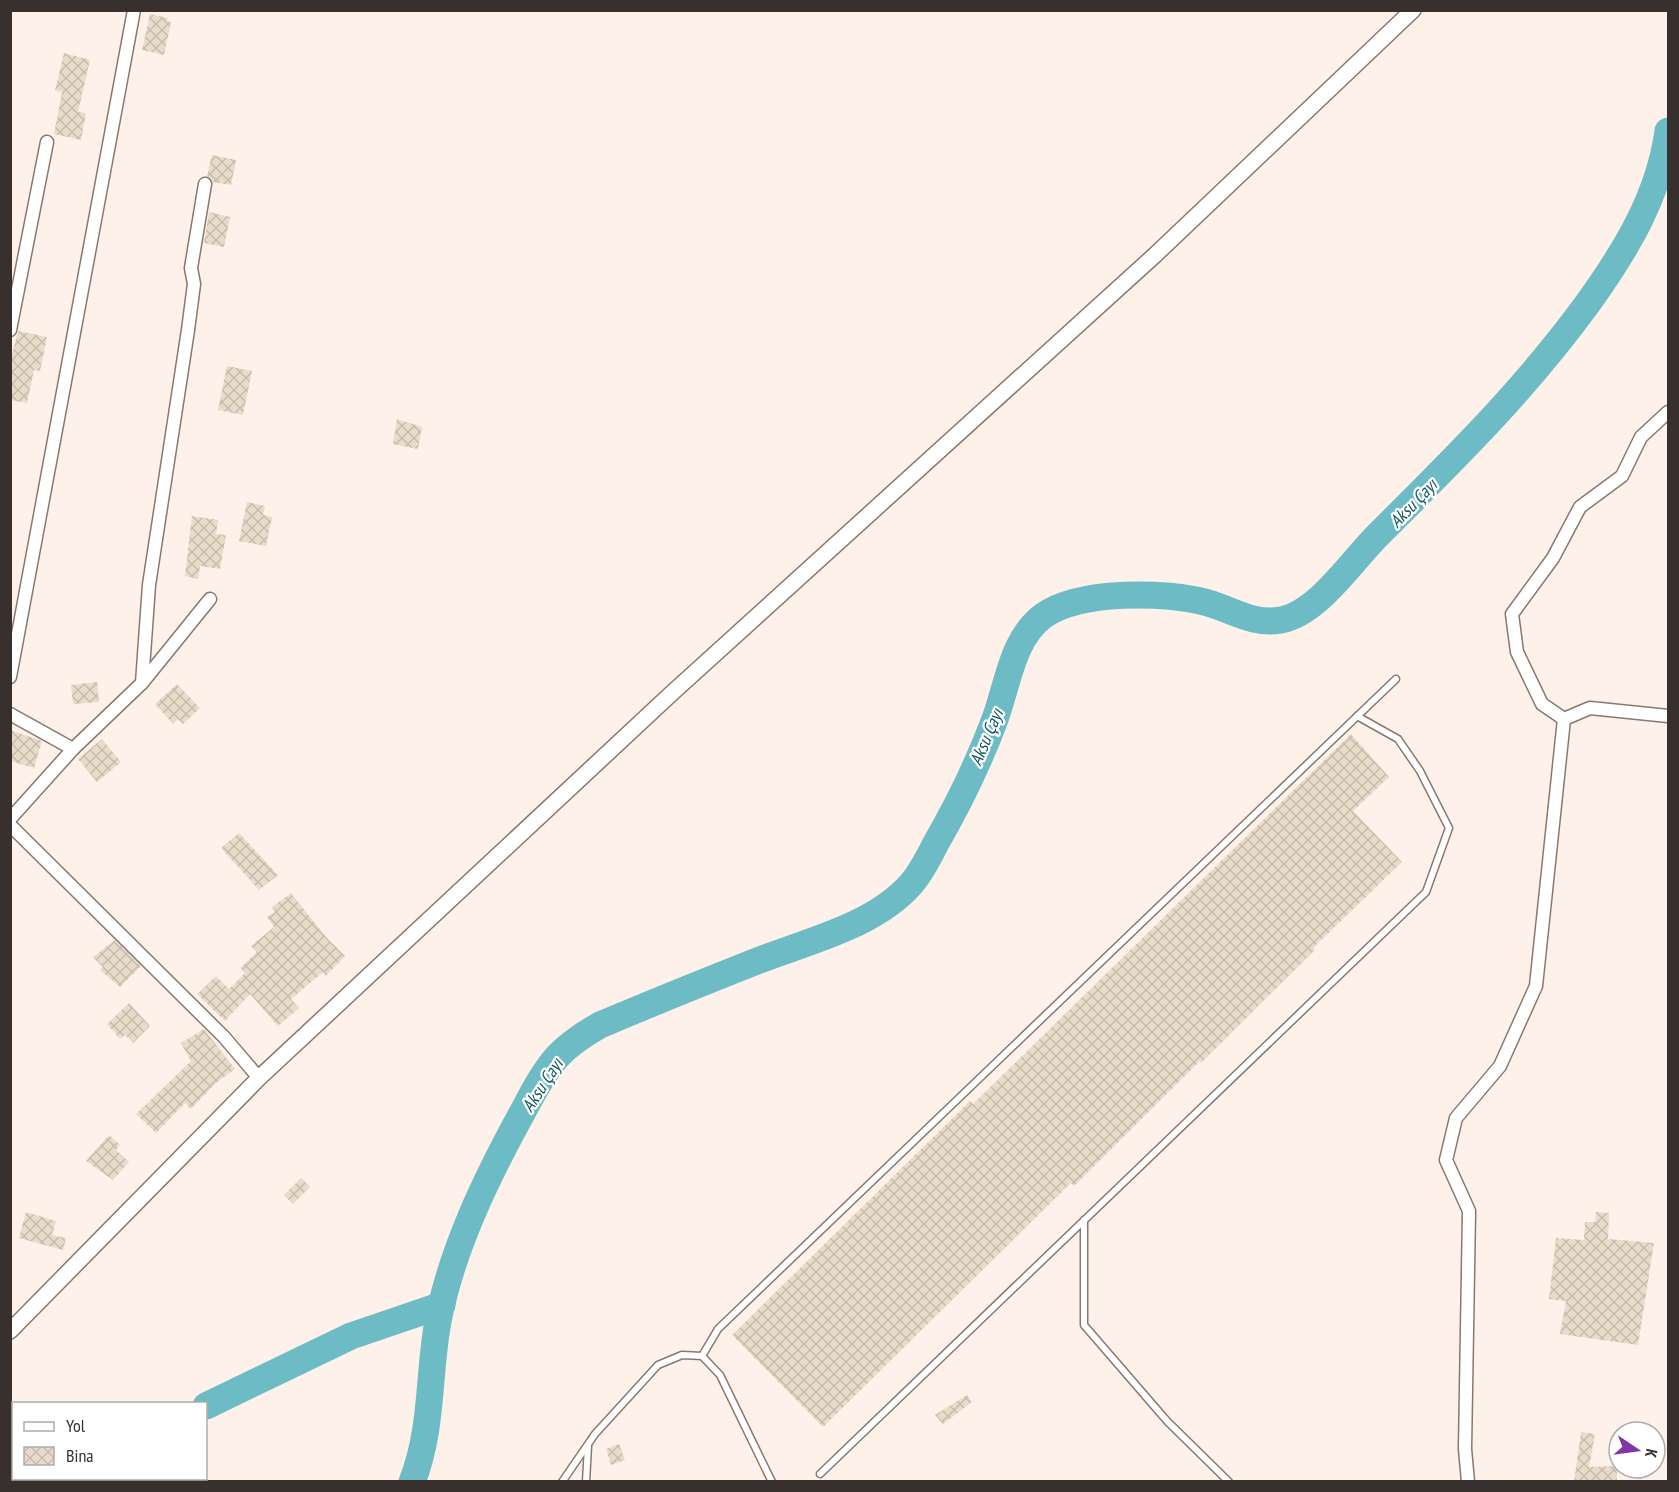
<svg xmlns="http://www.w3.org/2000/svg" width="1679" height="1492" viewBox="0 0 1679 1492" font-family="'PT Sans Narrow',sans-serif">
<defs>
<pattern id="building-cross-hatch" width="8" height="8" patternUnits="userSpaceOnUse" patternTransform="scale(1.5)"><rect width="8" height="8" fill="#e7dbc9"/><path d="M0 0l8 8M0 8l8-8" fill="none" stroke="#c7bcad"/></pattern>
</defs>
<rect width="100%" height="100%" fill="#fef1ea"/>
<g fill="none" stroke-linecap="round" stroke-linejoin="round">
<g stroke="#6dbcc5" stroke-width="27">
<path d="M206 1406 351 1336 442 1305"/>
<path d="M35 1482 41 1478"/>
<path d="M412 1482C433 1429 428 1375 438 1321 452 1249 486 1179 521 1115 532 1095 542 1074 557 1057 569 1044 584 1034 600 1025 652 1003 704 982 757 961 808 941 875 926 912 883 922 871 929 857 936 843 959 803 979 762 995 719 1008 684 1012 639 1043 616 1079 590 1166 591 1208 603 1233 610 1253 625 1281 620 1318 613 1351 562 1377 536 1454 459 1523 392 1588 303 1626 250 1659 196 1668 131"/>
</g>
</g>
<g fill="url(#building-cross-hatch)">
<path d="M150 14 168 18 167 21 171 22 164 55 142 50Z"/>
<path d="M64 53 90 60 78 112 86 113 81 140 54 134 62 92 55 90Z"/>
<path d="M212 155 236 160 231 185 213 182 207 176Z"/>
<path d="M209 212 230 217 224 247 204 243Z"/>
<path d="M18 331 47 337 40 371 34 370 27 403 10 400V362Z"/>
<path d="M227 366 252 371 243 415 218 410Z"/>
<path d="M397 419 422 427 418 449 393 444Z"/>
<path d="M247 502 265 506 263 515 272 517 266 546 239 541Z"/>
<path d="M192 516 218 520 216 534 226 535 220 569 200 566 198 579 185 576Z"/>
<path d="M97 682 99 702 73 704 71 685Z"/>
<path d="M177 684 200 708 183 724 178 719 173 724 155 704Z"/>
<path d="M10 730 42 741 34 768 10 761Z"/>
<path d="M1351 734 1389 777 1353 811 1402 862 1313 948 1315 950 1201 1063 1200 1061 1074 1186 1071 1183 823 1427 732 1335 970 1101 973 1104Z"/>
<path d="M102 739 121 762 97 782 78 759Z"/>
<path d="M239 833 278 875 259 890 221 848Z"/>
<path d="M291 893 326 937 345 956 326 976 323 972 291 999 299 1008 278 1026 250 994 225 1021 197 994 216 976 229 989 245 973 240 968 257 952 251 946 274 927 267 917 275 912 272 907Z"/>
<path d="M115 940 141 966 120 987 100 970 103 967 93 957Z"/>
<path d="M129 1003 150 1026 133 1043 125 1035 120 1039 107 1024Z"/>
<path d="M204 1029 235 1069 216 1083 191 1109 185 1103 156 1133 136 1114 191 1061 181 1043Z"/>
<path d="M109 1135 120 1145 116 1150 129 1162 113 1180 86 1161Z"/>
<path d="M301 1178 310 1187 293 1204 284 1195Z"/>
<path d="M26 1212 56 1221 52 1235 66 1238 63 1250 19 1238Z"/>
<path d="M1596 1212 1609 1213 1608 1239 1654 1243 1638 1345 1560 1334 1566 1301 1549 1299 1556 1238 1584 1240 1585 1222H1595Z"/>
<path d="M967 1395 972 1402 943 1424 935 1415Z"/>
<path d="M1581 1432 1595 1434 1589 1467 1617 1466V1482H1574Z"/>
<path d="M619 1444 625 1460 611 1465 606 1449Z"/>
</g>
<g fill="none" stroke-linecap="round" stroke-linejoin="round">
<g stroke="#8a786e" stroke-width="9">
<g id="service">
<path d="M1084 1220V1325L1167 1421 1229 1482"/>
<path d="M702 1356 718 1329 1396 679"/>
<path d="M820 1474 1426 892 1449 828 1420 771 1398 739 1357 716"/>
<path d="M562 1482 595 1434 658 1365 682 1355 702 1356 720 1375 772 1482"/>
<path d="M586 1482 588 1446"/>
</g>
</g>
<g stroke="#8a786e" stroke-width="15">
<g id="minor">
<path d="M10 330 47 142"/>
<path d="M10 677 134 10"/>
<path d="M142 683 149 585 188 330 194 284 191 268 205 184"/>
<path d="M10 714 73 749"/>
<path d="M1564 719 1542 704 1517 652 1512 614 1553 558 1580 507 1622 476 1641 437 1668 412"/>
<path d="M10 819 73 749 142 683 210 599"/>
<path d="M10 825 224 1037 259 1078"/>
<path d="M1468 1482 1465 1449 1469 1211 1446 1160 1456 1118 1500 1066 1536 986 1564 719 1590 708 1668 716"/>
</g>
</g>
<g stroke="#8a786e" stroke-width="18">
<path id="tertiary" d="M10 1331 259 1078 672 693 1155 255 1413 10"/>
</g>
<use href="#service" stroke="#fff" stroke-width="6"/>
<use href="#minor" stroke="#fff" stroke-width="12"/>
<use href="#tertiary" stroke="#fff" stroke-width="15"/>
</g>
<g text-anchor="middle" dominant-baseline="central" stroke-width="4.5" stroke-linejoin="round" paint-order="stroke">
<g font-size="18" font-style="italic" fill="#11575e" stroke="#fff">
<text transform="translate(1413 503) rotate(-46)">Aksu Çayı</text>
<text transform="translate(986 737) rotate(-67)">Aksu Çayı</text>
<text transform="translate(542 1085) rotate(-57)">Aksu Çayı</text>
</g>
</g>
<rect width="1679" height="1492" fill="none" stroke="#38302c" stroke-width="24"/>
<rect x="12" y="1402" width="195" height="78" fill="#ffffff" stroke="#afacab" stroke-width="1.5"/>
<rect x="24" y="1422" width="30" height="9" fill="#ffffff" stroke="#afacab" stroke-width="1.5"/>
<text x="66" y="1432" font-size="18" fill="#38302c">Yol</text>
<rect x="24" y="1447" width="30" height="18" fill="url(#building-cross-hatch)" stroke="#afacab" stroke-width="1.5"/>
<text x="66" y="1462" font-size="18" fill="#38302c">Bina</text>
<g transform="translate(1637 1450) rotate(103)"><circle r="28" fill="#ffffff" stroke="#afacab" stroke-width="1.5"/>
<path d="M0-4.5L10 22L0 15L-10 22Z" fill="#7e36a9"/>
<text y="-9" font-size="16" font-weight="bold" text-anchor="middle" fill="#38302c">K</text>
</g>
</svg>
